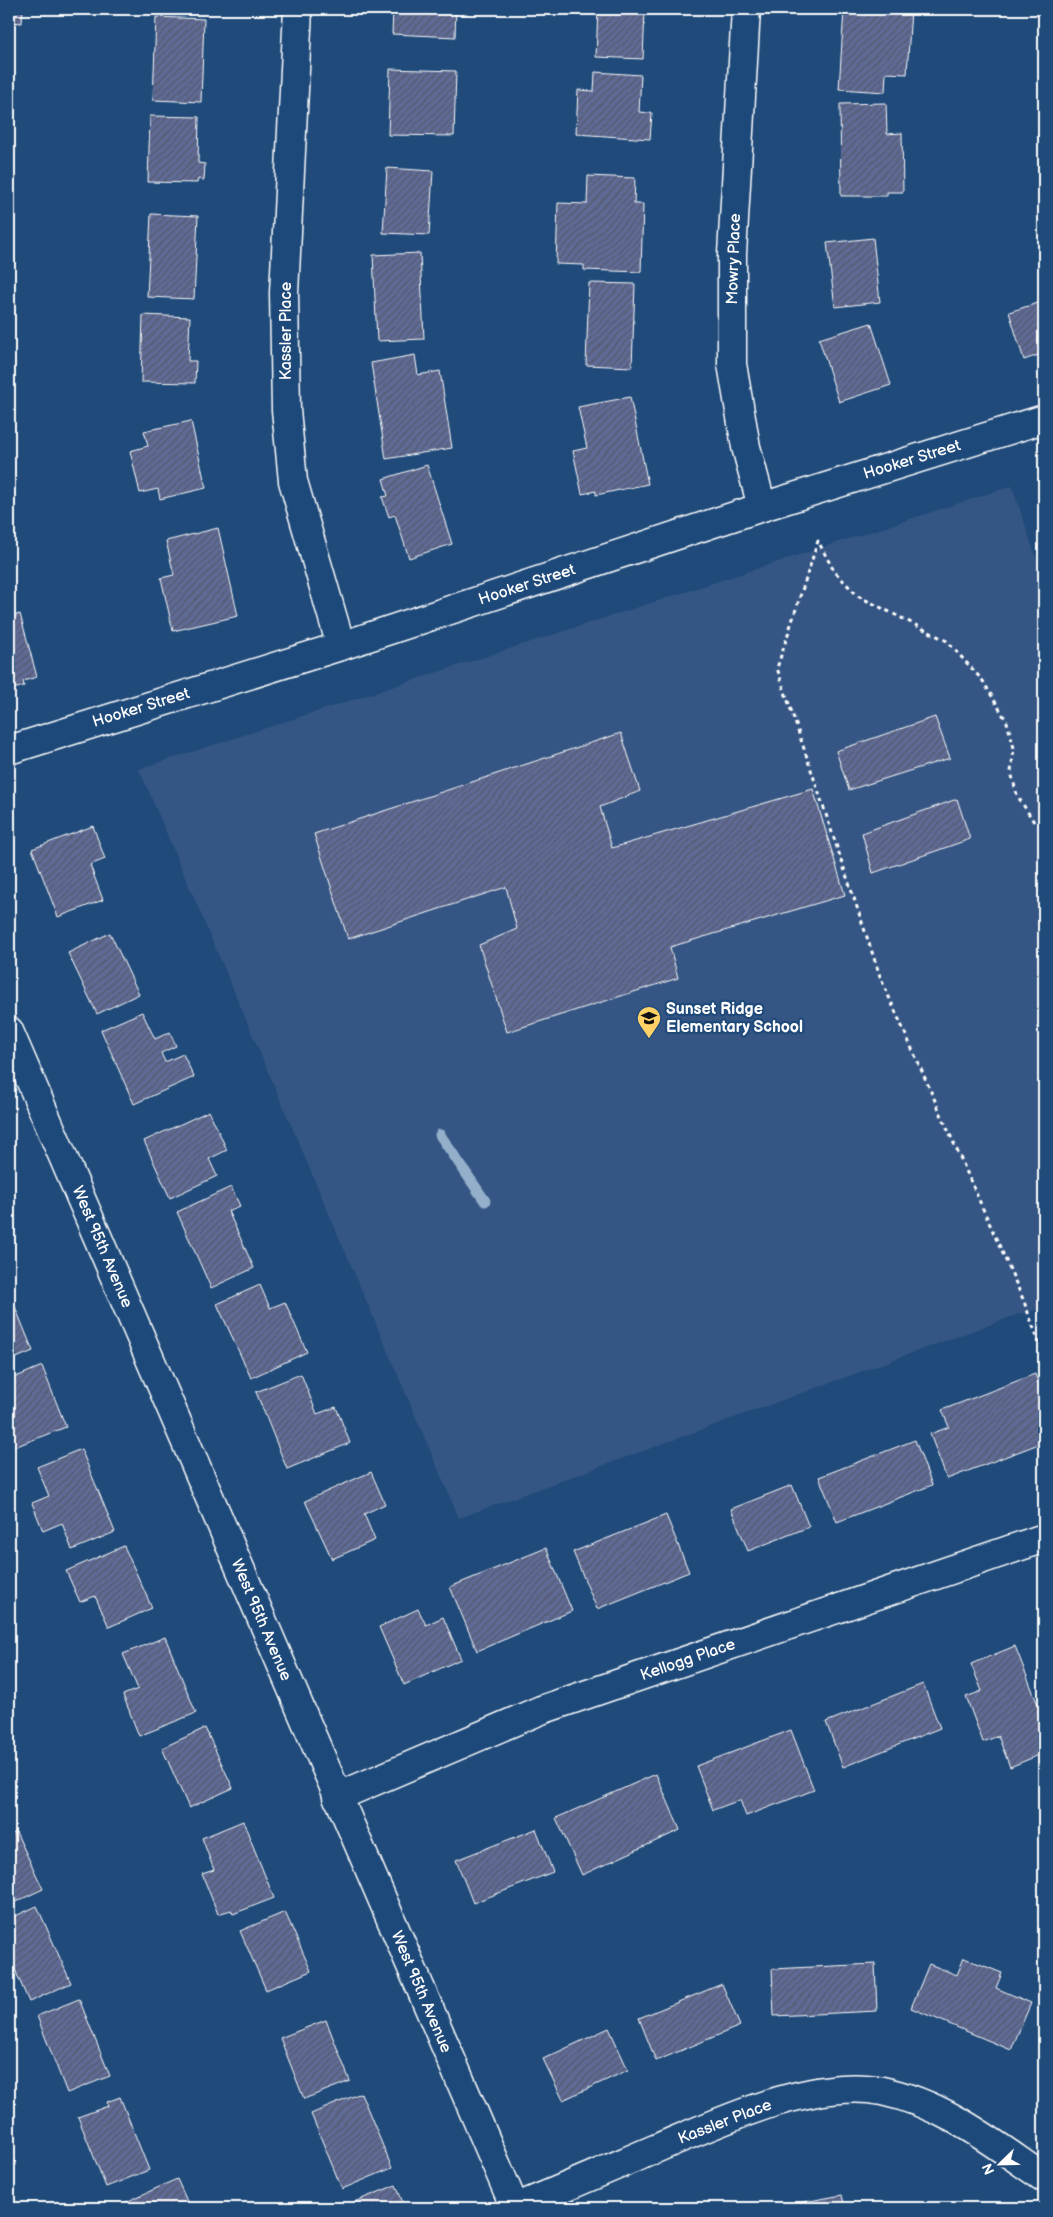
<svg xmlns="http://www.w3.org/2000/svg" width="1053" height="2217" viewBox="0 0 1053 2217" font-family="'Balsamiq Sans',sans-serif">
<defs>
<pattern id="building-hatch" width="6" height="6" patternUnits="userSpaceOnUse" patternTransform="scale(1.25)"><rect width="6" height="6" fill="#5f6b96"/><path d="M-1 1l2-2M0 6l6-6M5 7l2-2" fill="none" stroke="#54586a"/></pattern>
</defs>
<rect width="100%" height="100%" fill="#1f4a7a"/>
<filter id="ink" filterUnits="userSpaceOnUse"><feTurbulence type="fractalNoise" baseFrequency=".02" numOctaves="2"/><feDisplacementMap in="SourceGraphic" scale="10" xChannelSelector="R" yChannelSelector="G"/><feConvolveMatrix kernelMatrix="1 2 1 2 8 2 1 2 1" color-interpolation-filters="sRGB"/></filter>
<g filter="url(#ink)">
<path fill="#365784" d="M1012 486 1044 581V1308L1019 1314 459 1518 139 769Z"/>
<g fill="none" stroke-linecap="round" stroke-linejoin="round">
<path stroke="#93afca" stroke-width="11" d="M440 1135 485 1201"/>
</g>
<g fill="url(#building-hatch)" stroke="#fff">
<path d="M9 9H23L22 23 9 22Z"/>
<path d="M393 9H456L455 37 392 34Z"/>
<path d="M598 9H645L643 59 596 57Z"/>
<path d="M844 9H911L907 74 886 73 885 92 839 89Z"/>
<path d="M156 17 204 19 201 102 153 100Z"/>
<path d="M390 69 456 71 454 136 388 135Z"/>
<path d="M595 72 641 75 639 112 652 113 650 139 576 134 578 90 594 91Z"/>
<path d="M886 103 887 134 902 133 903 192H887V196H841L840 104Z"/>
<path d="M150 116 199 117 198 163 205 164 204 180 198 179 197 183 148 182Z"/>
<path d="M387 168 433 171 429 235 383 233Z"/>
<path d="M588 176 635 178 634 204H643L641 272 584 270V265L556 264 558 203 587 204Z"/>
<path d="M151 214 198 216 194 299 147 297Z"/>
<path d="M873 238 880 302 835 307 827 243Z"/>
<path d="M420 253 424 339 377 341 373 255Z"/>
<path d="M589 283 635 284 632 367 586 365Z"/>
<path d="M1044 301V353L1024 360 1009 312Z"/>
<path d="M143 315 190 317 188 361H196L195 383 141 382Z"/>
<path d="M871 323 891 385 839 402 819 339Z"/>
<path d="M415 355 418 375 440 371 452 448 386 459 371 363Z"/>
<path d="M630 397 648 484 596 495V491L582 494 573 451 587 448 578 407Z"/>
<path d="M191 421 206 488 160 499 158 489 140 493 130 451 148 446 144 431Z"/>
<path d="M427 465 452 544 409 558 395 515 389 517 382 497 388 496 383 479Z"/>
<path d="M218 528 238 616 173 631 161 578 174 575 166 541Z"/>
<path d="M20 614 37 677 23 681 24 686 9 690V617Z"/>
<path d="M935 717 950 758 849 790 836 751Z"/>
<path d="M621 733 640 791 600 807 612 848 813 789 845 895 670 947 678 978 507 1032 479 945 517 929 506 887 348 939 314 834Z"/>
<path d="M957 799 970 839 873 873 862 833Z"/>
<path d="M93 826 105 859 90 865 103 900 58 917 32 849Z"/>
<path d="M110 933 139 994 97 1014 68 953Z"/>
<path d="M142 1012 155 1039 170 1032 176 1046 161 1053 165 1062 183 1054 194 1077 134 1104 101 1030Z"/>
<path d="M209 1111 227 1150 209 1159 217 1176 170 1198 144 1141Z"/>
<path d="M231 1187 240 1206 228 1211 254 1268 211 1288 177 1212Z"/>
<path d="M260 1285 270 1308 285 1302 307 1352 251 1378 217 1304Z"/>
<path d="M9 1292 33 1351 9 1361Z"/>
<path d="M42 1366 66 1427 9 1449V1380Z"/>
<path d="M301 1374 317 1414 336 1407 350 1443 287 1469 256 1392Z"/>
<path d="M1035 1374 1044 1399V1442L947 1479 930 1434 949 1427 942 1410Z"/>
<path d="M915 1440 932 1485 837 1522 819 1477Z"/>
<path d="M81 1449 115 1532 72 1550 62 1523 43 1531 32 1503 49 1496 37 1467Z"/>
<path d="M371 1472 385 1504 364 1514 375 1540 332 1559 305 1501Z"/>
<path d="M792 1485 809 1527 748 1551 731 1509Z"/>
<path d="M666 1515 689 1572 597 1609 573 1552Z"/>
<path d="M124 1546 152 1608 109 1627 95 1596 80 1602 66 1571Z"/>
<path d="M546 1548 572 1611 477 1651 450 1587Z"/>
<path d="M418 1609 426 1625 443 1617 461 1659 404 1685 379 1627Z"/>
<path d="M165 1637 196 1713 139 1736 123 1695 138 1689 123 1654Z"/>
<path d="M1015 1646 1044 1720V1753L1010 1767 998 1736 983 1742 966 1697 982 1691 971 1664Z"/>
<path d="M923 1684 940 1728 843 1767 826 1722Z"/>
<path d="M205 1728 233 1788 189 1808 162 1748Z"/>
<path d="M791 1730 814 1790 746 1816 740 1800 713 1810 696 1766Z"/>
<path d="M656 1774 680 1830 582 1875 556 1818Z"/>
<path d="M243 1821 274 1898 233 1914 231 1910 218 1914 202 1874 214 1870 202 1838Z"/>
<path d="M536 1829 553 1872 473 1903 456 1860Z"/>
<path d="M16 1832 43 1889 9 1905V1836Z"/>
<path d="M37 1906 71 1983 29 2002 9 1956V1919Z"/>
<path d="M285 1912 311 1971 266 1990 240 1931Z"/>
<path d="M964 1958 1002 1973 996 1988 1031 2003 1011 2050 911 2008 929 1964 957 1975Z"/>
<path d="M875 1964 877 2011 774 2016 772 1969Z"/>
<path d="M722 1984 740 2026 656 2061 639 2018Z"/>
<path d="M79 1999 110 2076 67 2093 37 2016Z"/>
<path d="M326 2020 350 2081 304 2099 280 2038Z"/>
<path d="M609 2028 628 2070 563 2100 543 2059Z"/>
<path d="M361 2093 392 2168 342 2189 311 2114Z"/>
<path d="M120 2097 149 2170 106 2187 78 2117 108 2106 107 2102Z"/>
<path d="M177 2179 190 2208H118L117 2206Z"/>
<path d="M396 2185 405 2208H356L354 2202Z"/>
<path d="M842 2195 845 2208H777V2207Z"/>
</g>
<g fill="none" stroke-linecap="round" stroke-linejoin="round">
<g stroke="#fff" stroke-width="31">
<g id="minor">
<path d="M298 9 284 293 286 410 293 481 341 646"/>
<path d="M746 9 732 254V364L746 447 762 507"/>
<path d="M9 750 341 646 762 507 1044 419"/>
<path d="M9 1031 515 2208"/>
<path d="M337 1797 541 1710 1044 1538"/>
<path d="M515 2208C562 2189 608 2169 655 2149 717 2123 813 2077 882 2091 944 2104 993 2143 1044 2178"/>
</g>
</g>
<path stroke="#fff" stroke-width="3" stroke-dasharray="4 4" stroke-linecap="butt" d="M1034 822 1017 795 1011 772 1014 748 1007 722 983 681 947 641 858 596 834 571 818 541 777 668 881 979 1023 1299 1044 1356"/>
<use href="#minor" stroke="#1f4a7a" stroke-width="28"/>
</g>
</g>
<defs>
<g id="school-pin" transform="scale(1.25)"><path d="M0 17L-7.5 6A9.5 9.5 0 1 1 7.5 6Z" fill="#ffd166" stroke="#1f4a7a"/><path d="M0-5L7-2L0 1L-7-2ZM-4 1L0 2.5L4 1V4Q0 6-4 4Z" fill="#111"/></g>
</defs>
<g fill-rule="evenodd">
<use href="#school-pin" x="649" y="1018"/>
</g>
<g text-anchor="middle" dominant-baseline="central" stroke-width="4.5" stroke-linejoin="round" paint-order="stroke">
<g font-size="16" fill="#fff" stroke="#1f4a7a">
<text transform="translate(734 259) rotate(-88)">Mowry Place</text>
<text transform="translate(286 331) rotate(-90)">Kassler Place</text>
<text transform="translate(912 460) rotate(-17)">Hooker Street</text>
<text transform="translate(527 585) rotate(-18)">Hooker Street</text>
<text transform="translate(141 708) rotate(-17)">Hooker Street</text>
<text transform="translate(102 1247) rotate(67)">West 95th Avenue</text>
<text transform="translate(261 1620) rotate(67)">West 95th Avenue</text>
<text transform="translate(688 1660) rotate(-19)">Kellogg Place</text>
<text transform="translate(421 1992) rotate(67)">West 95th Avenue</text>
<text transform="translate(725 2122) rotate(-21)">Kassler Place</text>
</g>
<g font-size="16" font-weight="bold" fill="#fff" stroke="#1f4a7a" text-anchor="start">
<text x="666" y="1009">Sunset Ridge<tspan x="666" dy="18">Elementary School</tspan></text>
</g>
</g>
<rect width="1053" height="2217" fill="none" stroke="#1f4a7a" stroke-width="30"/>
<rect x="15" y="15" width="1023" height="2187" fill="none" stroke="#fff" stroke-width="2" filter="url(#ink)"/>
<g transform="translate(1000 2164) rotate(247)" stroke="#1f4a7a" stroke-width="4" paint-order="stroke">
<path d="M0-4L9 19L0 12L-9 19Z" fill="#ffffff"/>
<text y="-8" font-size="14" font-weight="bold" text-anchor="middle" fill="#ffffff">N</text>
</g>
</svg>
